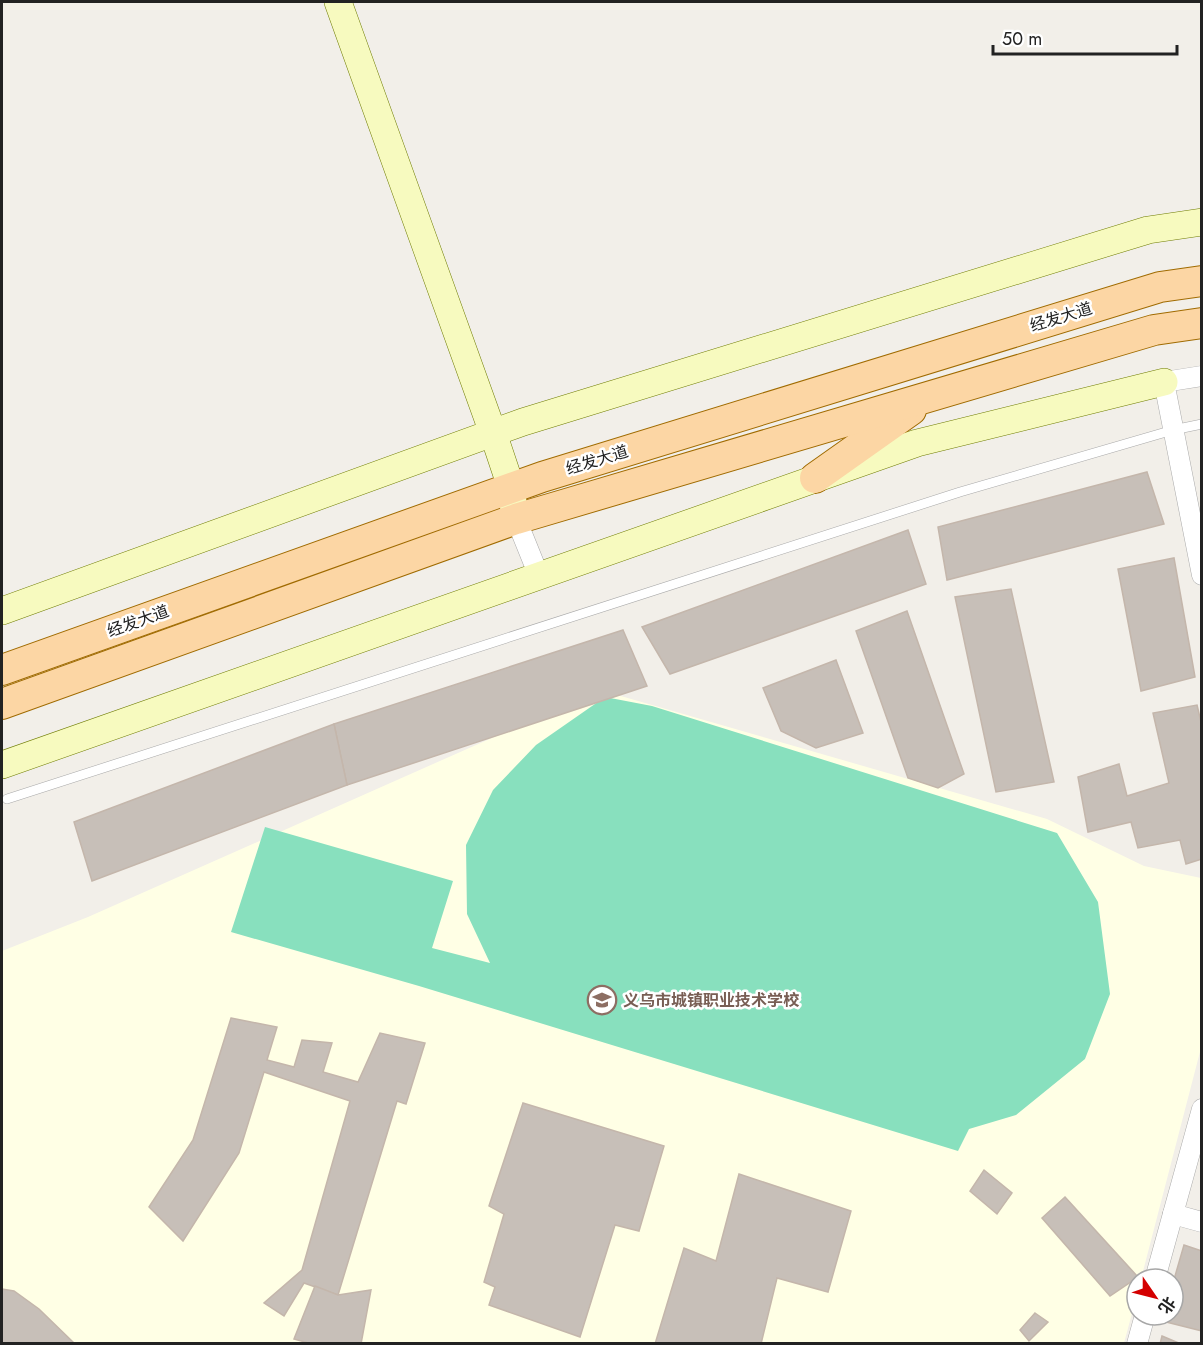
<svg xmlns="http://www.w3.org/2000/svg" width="1203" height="1345" viewBox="0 0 1203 1345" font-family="Jost,'Noto Sans SC',sans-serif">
<rect width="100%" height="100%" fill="#f2efe9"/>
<path fill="#ffffe5" d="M600 690 1047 819 1144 866 1201 878V1048L1141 1279H1137V1295L1124 1343 2 1344V951L88 917Z"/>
<path fill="#88e0be" d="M605 697 652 706 1057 833 1098 902 1110 994 1085 1059 1016 1115 969 1129 958 1151 419 986 231 932 265 827 453 881 432 948 490 963 467 914 466 845 493 790 536 745Z"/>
<g fill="#c7bfb8" stroke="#c4b6ab" stroke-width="1.5">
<path d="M1147 472 1164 524 947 580 938 527Z"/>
<path d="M908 530 926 584 670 674 642 627Z"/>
<path d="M1174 558 1195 677 1141 691 1118 569Z"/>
<path d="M1011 589 1054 782 996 792 955 597Z"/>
<path d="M907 611 964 774 938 788 908 778 856 631Z"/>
<path d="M623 630 647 686 347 785 334 724Z"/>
<path d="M836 660 863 733 816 748 781 731 763 688Z"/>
<path d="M1197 705 1202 726V859L1186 864 1180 840 1138 848 1131 822 1088 832 1078 777 1119 764 1127 796 1169 783 1153 713Z"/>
<path d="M334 724 347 785 92 881 74 822Z"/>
<path d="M231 1018 277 1027 267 1060 294 1067 302 1040 332 1043 323 1072 358 1082 380 1033 425 1043 406 1104 397 1101 338 1295 304 1283 284 1316 264 1303 302 1270 350 1101 264 1072 239 1153 183 1241 149 1207 193 1140Z"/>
<path d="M523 1103 664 1146 639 1231 615 1225 580 1337 489 1305 495 1287 484 1282 504 1214 489 1206Z"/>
<path d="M984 1170 1012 1193 997 1214 970 1191Z"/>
<path d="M739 1174 851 1211 828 1292 777 1278 761 1344H655L684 1248 716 1261Z"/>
<path d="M1065 1197 1138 1277 1110 1296 1042 1218Z"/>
<path d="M1184 1245 1202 1251V1331L1162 1321 1164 1315H1173V1283Z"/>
<path d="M315 1286 338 1295 371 1290 361 1344H312L294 1339Z"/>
<path d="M2 1289 14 1291 39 1309 75 1344H2Z"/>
<path d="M1035 1313 1048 1322 1029 1341 1020 1330Z"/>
<path d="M1162 1336 1181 1344H1160Z"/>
</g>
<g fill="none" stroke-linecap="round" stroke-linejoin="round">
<g stroke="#a9a9a9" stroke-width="10">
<path id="lane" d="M7 799 960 492 1173 430 1202 424"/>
</g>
<g stroke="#a9a9a9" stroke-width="21">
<g id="street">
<path d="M1202 376 1164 382 1202 575"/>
<path d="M516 519 539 576"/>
<path d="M1173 1214 1202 1222"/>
<path d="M1155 1279 1202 1109"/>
<path d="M1137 1344 1145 1315"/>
</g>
</g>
<g stroke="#707d05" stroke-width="28">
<g id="secondary">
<path d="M338 2 493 433 511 487 514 510"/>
<path d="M2 611 523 422 1148 230 1202 222"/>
<path d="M2 765 917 443 1164 382"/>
</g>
</g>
<g stroke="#a06b00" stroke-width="32">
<g id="primary">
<path d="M815 478 911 410"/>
<path d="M2 670 542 477 1160 287 1202 281"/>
<path d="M2 704 516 519 1154 330 1202 323"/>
</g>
</g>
<use href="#lane" stroke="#fff" stroke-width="9"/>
<use href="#street" stroke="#fff" stroke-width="20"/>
<use href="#secondary" stroke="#f7fabf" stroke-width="27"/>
<use href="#primary" stroke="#fcd6a4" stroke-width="30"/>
</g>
<defs>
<g id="school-ring" transform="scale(1.5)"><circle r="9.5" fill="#fff" stroke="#8d6e63" stroke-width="1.5"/><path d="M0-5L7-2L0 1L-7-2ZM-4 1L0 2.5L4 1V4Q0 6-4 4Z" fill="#8d6e63"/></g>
</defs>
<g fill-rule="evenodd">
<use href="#school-ring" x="602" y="1000"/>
</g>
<g text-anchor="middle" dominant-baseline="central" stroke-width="5" stroke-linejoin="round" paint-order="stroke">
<g font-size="16" fill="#222" stroke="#fff">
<text transform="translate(1061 317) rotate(-17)">经发大道</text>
<text transform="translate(597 460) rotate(-17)">经发大道</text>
<text transform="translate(138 621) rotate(-20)">经发大道</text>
</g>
<g font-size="16" font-weight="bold" fill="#785e54" stroke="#fff" text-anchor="start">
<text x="623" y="1000">义乌市城镇职业技术学校</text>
</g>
</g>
<rect width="1203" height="1345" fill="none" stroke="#222222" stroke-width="6"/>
<g transform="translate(1155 1297) rotate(125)"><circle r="28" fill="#ffffff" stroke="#a7a7a7" stroke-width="1.5"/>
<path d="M0-4.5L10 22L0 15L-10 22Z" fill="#d40000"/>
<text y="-9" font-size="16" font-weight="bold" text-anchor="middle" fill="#222222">北</text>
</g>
<path d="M993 45v9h184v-9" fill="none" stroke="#222222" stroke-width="3"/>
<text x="1002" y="45" font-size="18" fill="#222222" stroke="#ffffff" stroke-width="4.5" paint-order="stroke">50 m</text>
</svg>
